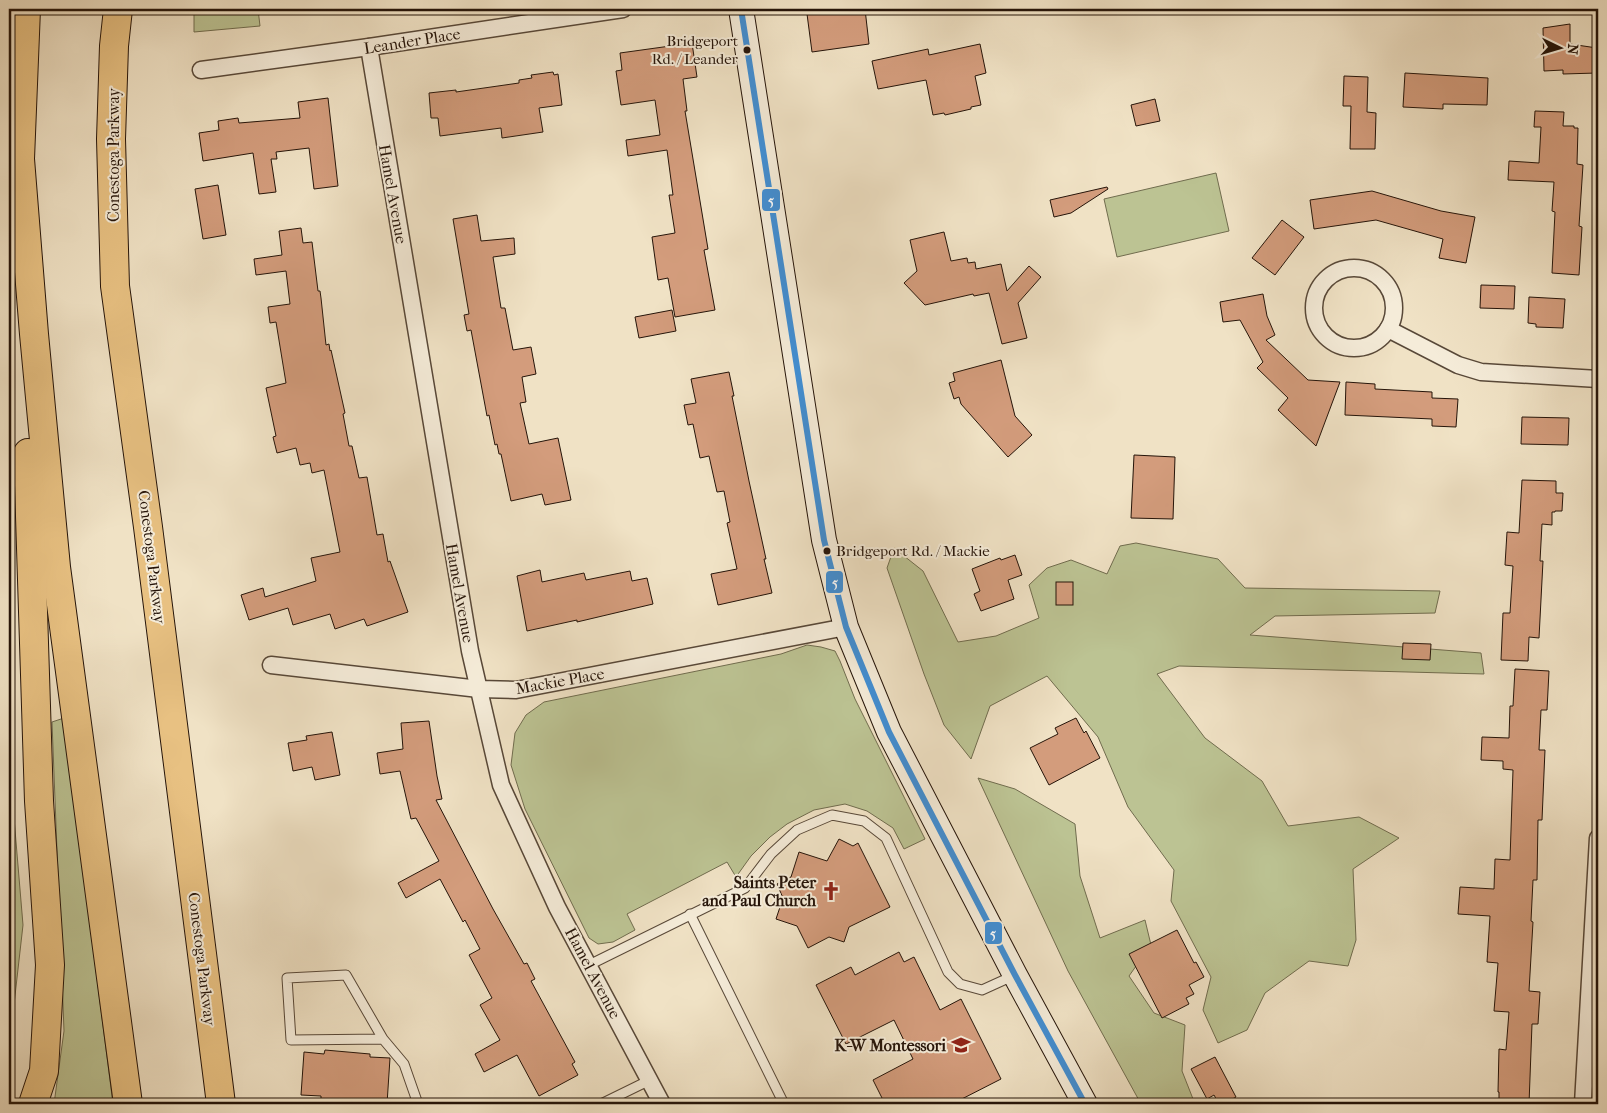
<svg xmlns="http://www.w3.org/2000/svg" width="1607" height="1113" viewBox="0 0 1607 1113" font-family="'IM FELL French Canon',serif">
<rect width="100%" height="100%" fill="#f0e2c5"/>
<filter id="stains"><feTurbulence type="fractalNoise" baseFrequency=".004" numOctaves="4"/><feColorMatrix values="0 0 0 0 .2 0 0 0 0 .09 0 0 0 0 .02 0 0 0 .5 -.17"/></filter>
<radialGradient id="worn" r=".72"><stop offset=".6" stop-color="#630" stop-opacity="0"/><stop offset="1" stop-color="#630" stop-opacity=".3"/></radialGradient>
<g fill="#bcc393" stroke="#706c4e">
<path d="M183 9H258L260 26 194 32V14L183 12Z"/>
<path d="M1216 173 1229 231 1117 257 1104 199Z"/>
<path d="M1136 543 1218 559 1245 588 1440 591 1435 613 1275 616 1250 635 1481 653 1484 674 1179 666 1157 674 1205 738 1262 781 1288 826 1359 817 1399 838 1353 869 1356 940 1348 966 1309 961 1265 993 1247 1030 1218 1043 1203 1010 1211 977 1171 901 1174 870 1128 807 1098 737 1047 676 990 706 971 759 944 725 924 674 887 568 894 548 923 571 958 642 996 636 1039 618 1029 585 1047 568 1071 560 1107 574 1120 546Z"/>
<path d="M807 645 821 647 835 651 840 661 855 699 925 839 904 849 893 828 867 811 845 804 814 810 787 824 770 837 751 856 736 877 727 862 627 914 635 930 613 942 598 944 589 938 525 809 511 765 515 733 526 715 544 702 781 654Z"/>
<path d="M64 718 113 1104H54L64 1031 52 722Z"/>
<path d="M978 778 1015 789 1075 824 1080 876 1100 938 1145 920 1151 945 1129 976 1154 1013 1185 1025 1182 1071 1195 1104H1141L1068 971Z"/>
<path d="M9 817 14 818 23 925 11 1031 9 1036Z"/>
</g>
<g fill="#d39c7c" stroke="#251409">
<path d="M846 9H865L869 44 812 52 807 14Z"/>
<path d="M1570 24V44L1597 48V73L1563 74V70L1544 71 1543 28Z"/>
<path d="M692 43 697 77 683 79 687 111H685L708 249 704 250 715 310 675 317 668 278 658 280 652 237 675 233 669 195H673L667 150 628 156 626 140 660 135 655 100 621 105 616 71 622 70 620 53Z"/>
<path d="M980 44 986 73 975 76 981 105 971 107V109L945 115 944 113 933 115 926 80 878 89 872 61 928 49 929 55Z"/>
<path d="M553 72 554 75 558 74 562 105 539 108 543 132 502 138 501 128 440 136 438 118H431L429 93 456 90V92L519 83V80L532 78 531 75Z"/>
<path d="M1405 73 1488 78 1487 105 1443 104V109L1403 107Z"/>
<path d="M1344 76 1368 77 1367 112 1376 113 1375 149H1350L1351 106H1343Z"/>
<path d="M328 98 338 186 314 189 309 148 276 152 277 159H271L276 192 259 194 253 153 203 161 199 133 219 130 218 121 238 118 239 123 300 118 298 102Z"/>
<path d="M1155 99 1160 121 1136 126 1131 105Z"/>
<path d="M1535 111 1564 112 1563 126H1574V128H1578L1577 164 1583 165 1579 226 1582 227 1579 275 1552 273 1555 212 1552 211 1554 182 1508 180 1509 161 1539 163 1541 127H1534Z"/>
<path d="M218 185 226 235 203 239 195 189Z"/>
<path d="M1107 187 1108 189 1071 213 1054 217 1050 200Z"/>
<path d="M1372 191 1441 211 1475 217 1466 263 1439 258 1443 239 1376 220 1314 229 1310 200Z"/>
<path d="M477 215 481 241 514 238 515 254 493 257 501 308H505L513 350 531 347 536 374 522 377 526 402 520 403 529 444 558 438 571 500 545 505 542 494 511 501 501 454H499L497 444 495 445 489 415 487 416 471 330 467 331 464 315 469 314 453 219Z"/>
<path d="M1282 220 1304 237 1275 275 1252 258Z"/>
<path d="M301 228 303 243 312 242 318 291H320L321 298 326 345 329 344 330 351 331 350 345 413 343 414 349 446H352L359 478 367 477 377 535 383 534 388 562 390 561 408 612 367 626 364 619 335 629 330 614 293 625 288 608 249 620 241 595 263 588 265 597 316 581 311 558 340 552 324 470 312 473 310 463 300 465 296 448 277 453 273 437 276 436 266 388 286 383 276 322 270 323 268 307 290 304 286 271 256 275 254 259 282 255 279 231Z"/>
<path d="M944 232 951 261 967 258 968 263 975 262 976 269 1001 264 1007 291 1029 266 1041 277 1018 303 1027 338 1002 344 989 293 974 296 973 294 925 305 904 283 917 271 910 240Z"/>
<path d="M1481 285 1515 286 1514 309 1480 308Z"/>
<path d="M1263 294 1267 316 1275 335 1266 340 1308 380 1340 382 1316 446 1278 410 1288 398 1257 368 1263 362 1240 320 1223 322 1220 302Z"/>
<path d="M1529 297 1565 299 1563 328 1536 327V324L1528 323Z"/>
<path d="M672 310 676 331 639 338 635 317Z"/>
<path d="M1001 360 1015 416 1032 435 1008 457 961 404 959 397 954 399 949 383 955 381 953 373Z"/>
<path d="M729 372 734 396H732L749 481 766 559H764L772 593 718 605 711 574 737 569 727 523 730 522 724 491 717 492 709 456 700 458 693 424 688 425 684 405 696 403 691 379Z"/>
<path d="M1346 382 1375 384V389L1432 392V398L1458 399 1456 427 1432 426V419L1345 415Z"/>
<path d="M1522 417 1569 418 1568 445 1521 444Z"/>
<path d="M1134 455 1175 457 1173 519 1131 518Z"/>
<path d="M1522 480 1556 481V493H1563L1562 511H1555V512H1552V525L1542 524 1540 561H1543L1539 638 1529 637 1528 661 1501 660 1503 613H1510L1513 566 1505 565 1507 532 1519 533Z"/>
<path d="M1015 555 1022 575 1008 580 1014 599 981 611 974 594 980 591 972 569 1000 558 1001 560Z"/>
<path d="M540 570 542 582 584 573 586 580 630 571 632 581 647 578 653 604 577 622V620L527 631 517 576Z"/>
<rect x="1056" y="582" width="17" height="23"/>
<path d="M1403 643 1431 644 1430 660 1402 659Z"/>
<path d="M1515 669 1549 671 1547 710H1541L1539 750H1545L1542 820H1538L1537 880H1533L1531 921 1533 922 1529 991 1540 992 1538 1024H1532L1529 1104H1499V1092H1498L1499 1049 1506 1050 1509 1012 1494 1011 1498 963 1487 962 1490 916 1458 914 1460 887 1494 889 1495 859 1510 860 1513 770 1503 769V761L1481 760 1482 737 1509 738 1510 706H1513Z"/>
<path d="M1076 718 1084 733 1086 731 1100 758 1049 785 1030 748 1058 734 1055 728Z"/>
<path d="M429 721 437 776 442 799 436 800 493 909 524 964 527 963 535 979 531 981 575 1062 572 1064 578 1075 539 1096 517 1055 484 1072 475 1054 500 1040 480 1005 492 998 469 955 480 949 465 920 463 922 440 879 406 898 398 883 439 861 416 818 411 819 400 771 380 774 377 753 403 749 401 723Z"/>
<path d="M332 732 340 775 315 780 312 767 293 771 288 743 307 740 306 736Z"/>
<path d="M839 839 853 846 858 843 890 907 849 927 844 942 829 937 808 948 797 926 776 919 783 898 777 884 791 877 799 852 827 861Z"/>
<path d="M1177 930 1194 963 1196 962 1204 977 1189 985 1194 994 1186 998 1189 1004 1162 1018 1129 954Z"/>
<path d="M899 952 904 962 914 957 940 1010 961 999 1001 1079 952 1104H885L873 1080 913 1059 894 1020 846 1044 816 985 851 967 855 975Z"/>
<path d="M325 1050 370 1054V1057L390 1058 387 1104 321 1100V1096L301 1095 304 1052 324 1054Z"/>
<path d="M1215 1057 1236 1097 1223 1104H1219L1214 1095 1207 1099 1191 1069Z"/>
</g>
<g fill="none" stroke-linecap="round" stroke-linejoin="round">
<g stroke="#584838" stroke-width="11">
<g id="service">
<path d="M690 914 784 1104"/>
<path d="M589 965 745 888 771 854 797 830 832 815 864 821 886 838 948 972 960 984 982 990 1015 975"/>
<path d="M383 1039 291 1040 287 978 346 975 383 1039 404 1064 418 1104"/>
<path d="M601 1104 650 1080"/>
</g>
</g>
<g stroke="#584838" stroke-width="19">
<g id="minor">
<path d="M369 47 470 651 501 785 557 907 662 1104"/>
<path d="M201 70 369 47 623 9"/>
<circle cx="1354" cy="308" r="40"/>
<path d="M1388 329 1458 365 1481 372 1598 379"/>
<path d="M271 665 479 689 516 690 846 627"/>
<path d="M1583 1104 1598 838"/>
</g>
</g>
<g stroke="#251409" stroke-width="26">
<path id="secondary" d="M741 9 824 540 846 627 889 732 1015 975 1085 1104"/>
</g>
<g stroke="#251409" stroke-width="30">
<g id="motorway">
<path d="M26 9 20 159 34 334 56 567 128 1104"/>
<path d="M118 9 114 46 111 139 115 286 148 527 221 1104"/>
<path d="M28 453 39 801 50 965 44 1071 33 1104"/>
</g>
</g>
<use href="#service" stroke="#f5ecd9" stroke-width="9"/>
<use href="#minor" stroke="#f5ecd9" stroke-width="16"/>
<use href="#secondary" stroke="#f5ecd9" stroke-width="24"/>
<use href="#motorway" stroke="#e8c182" stroke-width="28"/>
<g stroke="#f5ecd9" stroke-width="10">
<path id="bus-1" d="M741 9 824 540 846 627 889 732 1015 975 1085 1104"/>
</g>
<use href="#bus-1" stroke="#418ed3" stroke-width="6"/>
</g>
<defs>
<g id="church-bare" transform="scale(1.5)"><path d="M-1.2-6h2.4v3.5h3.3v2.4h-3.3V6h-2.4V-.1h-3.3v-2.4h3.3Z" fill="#8f2418" stroke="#f5ecd9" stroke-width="2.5" paint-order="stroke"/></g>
<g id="school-bare" transform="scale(1.5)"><path d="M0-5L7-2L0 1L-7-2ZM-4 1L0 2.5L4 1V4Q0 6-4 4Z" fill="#8f2418" stroke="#f5ecd9" stroke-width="2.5" paint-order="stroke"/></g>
</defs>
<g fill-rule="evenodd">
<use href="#church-bare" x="831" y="891"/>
<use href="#school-bare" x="961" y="1045"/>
</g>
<g fill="#251409" stroke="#f5ecd9" stroke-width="2">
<circle cx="747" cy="50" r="4.5"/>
<circle cx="827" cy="551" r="4.5"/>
</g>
<g text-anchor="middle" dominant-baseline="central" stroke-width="4" stroke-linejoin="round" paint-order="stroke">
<g font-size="15" fill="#251409" stroke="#f5ecd9" text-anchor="end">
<text x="738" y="41">Bridgeport<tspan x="738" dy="18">Rd. / Leander</tspan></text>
<text x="836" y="551" text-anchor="start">Bridgeport Rd. / Mackie</text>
</g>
<g font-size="16" fill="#251409" stroke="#f5ecd9">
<text transform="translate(412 41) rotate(-9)">Leander Place</text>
<text transform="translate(113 155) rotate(-90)">Conestoga Parkway</text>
<text transform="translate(393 194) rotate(80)">Hamel Avenue</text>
<text transform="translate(152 557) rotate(83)">Conestoga Parkway</text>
<text transform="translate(460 593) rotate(80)">Hamel Avenue</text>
<text transform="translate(560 681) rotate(-10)">Mackie Place</text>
<text transform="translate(202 959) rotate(83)">Conestoga Parkway</text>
<text transform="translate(593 973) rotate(62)">Hamel Avenue</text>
</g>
<g font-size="16" font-weight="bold" fill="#251409" stroke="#f5ecd9" text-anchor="end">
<text x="816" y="882">Saints Peter<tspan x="816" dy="18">and Paul Church</tspan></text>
<text x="946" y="1045">K-W Montessori</text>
</g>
</g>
<g stroke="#f5ecd9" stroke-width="2">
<rect x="761" y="188" width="20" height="24" rx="5" fill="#418ed3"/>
<rect x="825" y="570" width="19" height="24" rx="5" fill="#418ed3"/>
<rect x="984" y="921" width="19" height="24" rx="5" fill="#418ed3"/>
</g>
<g font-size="14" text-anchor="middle" font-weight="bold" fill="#fff">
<text x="771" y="205">5</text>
<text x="835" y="587">5</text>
<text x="993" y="938">5</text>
</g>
<rect width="1607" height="1113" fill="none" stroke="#f0e2c5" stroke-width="30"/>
<rect x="10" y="10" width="1587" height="1093" fill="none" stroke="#251409" stroke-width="2.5"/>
<rect x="15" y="15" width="1577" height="1083" fill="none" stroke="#251409"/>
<g transform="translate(1560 48) rotate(95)" stroke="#f5ecd9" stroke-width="4" paint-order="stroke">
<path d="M0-4L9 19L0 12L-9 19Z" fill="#251409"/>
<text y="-8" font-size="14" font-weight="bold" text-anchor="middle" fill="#251409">N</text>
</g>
<rect width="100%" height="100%" filter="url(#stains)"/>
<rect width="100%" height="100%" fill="url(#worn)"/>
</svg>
